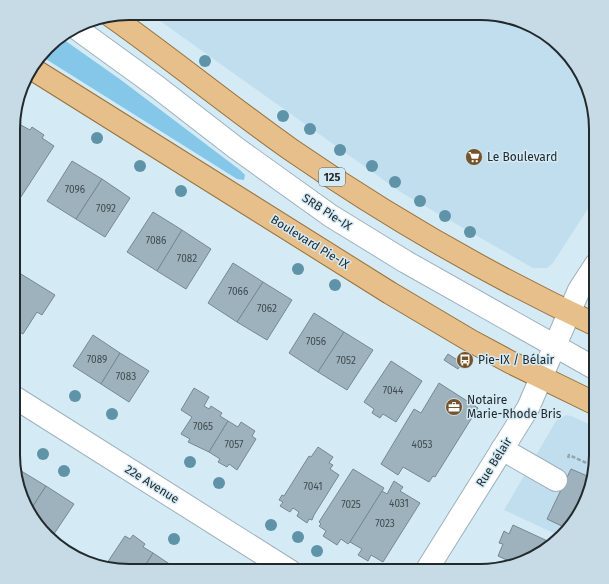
<svg xmlns="http://www.w3.org/2000/svg" width="609" height="584" viewBox="0 0 609 584" font-family="'Fira Sans',sans-serif">
<rect width="100%" height="100%" fill="#d4eaf5"/>
<g fill="#c1deee">
<path d="M149 13 495 14 538 28 572 58 596 121V196L553 263 547 268H533L402 193Z"/>
<path d="M566 415 571 416 596 427V463L584 507 560 536 504 510 556 421Z"/>
</g>
<path fill="#84c7e8" d="M60 37 121 80 240 170 245 175 244 180 237 179 41 56 53 42Z"/>
<g fill="#9db2bd" stroke="#758994">
<path d="M19 124 30 130 32 127 44 135 42 138 54 146 17 203 15 202V129Z"/>
<path d="M72 161 102 179 76 219 47 201Z"/>
<path d="M102 179 130 198 105 237 76 219Z"/>
<path d="M153 212 182 230 157 271 127 252Z"/>
<path d="M182 230 211 249 186 289 157 271Z"/>
<path d="M233 263 263 282 237 322 208 303Z"/>
<path d="M21 274 55 295 42 315 37 312 23 334 14 329V285Z"/>
<path d="M263 282 292 300 267 340 237 322Z"/>
<path d="M314 313 344 332 318 372 289 353Z"/>
<path d="M344 332 373 350 347 390 318 372Z"/>
<path d="M93 335 120 353 101 384 73 366Z"/>
<path d="M120 353 149 371 129 402 101 384Z"/>
<path d="M448 354 462 363 458 369 444 360Z"/>
<path d="M391 361 422 381 396 422 383 414 380 418 372 413 374 409 364 402Z"/>
<path d="M439 383 478 408 435 477 433 476 429 482 403 467 398 475 381 464 414 409 421 413Z"/>
<path d="M194 388 209 397 204 406 209 409 211 406 222 413 220 416 228 421 209 452 188 442 190 439 181 434 192 417 181 410Z"/>
<path d="M228 421 238 427 241 422 255 431 252 436 256 439 237 470 229 464 227 467 218 462 220 459 209 452Z"/>
<path d="M318 447 333 457 329 463 333 465 330 469 339 475 314 515 312 520 309 519 307 523 297 516 299 512 293 508 290 512 280 506 283 502 279 500 282 495 284 496 309 456 311 457Z"/>
<path d="M18 469 46 486 31 509 16 471Z"/>
<path d="M353 469 384 488 350 542 348 544 341 539 337 545 323 536 326 531 319 526 321 524 319 522Z"/>
<path d="M571 469 592 478 584 507 566 528 547 519Z"/>
<path d="M394 481 403 487 400 491 420 503 383 562 371 555 368 561 358 555 362 549 350 542 382 491 387 494Z"/>
<path d="M46 486 74 504 54 534 50 531 48 534 37 526 31 509Z"/>
<path d="M513 525 554 544 551 547 511 562 498 556 503 544 499 543 504 531 509 534Z"/>
<path d="M133 535 145 544 143 547 153 553 142 571H121L105 566 125 536 130 539Z"/>
<path d="M153 553 180 571H142Z"/>
</g>
<g fill="none" stroke-linecap="round" stroke-linejoin="round">
<g stroke="#9db1bc" stroke-width="24">
<g id="minor">
<path d="M76 28 156 86 236 148 331 216 406 262 596 369"/>
<path d="M14 397 290 571"/>
<path d="M502 449 556 480"/>
<path d="M426 571 528 408 579 290 596 264"/>
</g>
</g>
<g stroke="#987038" stroke-width="24">
<g id="major">
<path d="M111 16C172 59 229 106 290 149 387 216 489 275 596 325"/>
<path d="M31 68 390 293 471 341 510 362 596 404"/>
</g>
</g>
<path stroke="#94a5ae" stroke-width="2.5" stroke-dasharray="4 2" stroke-linecap="butt" d="M568 458 569 455 595 467"/>
<use href="#minor" stroke="#fff" stroke-width="22"/>
<use href="#major" stroke="#e7bf8b" stroke-width="22"/>
</g>
<g fill="#5f93a7">
<circle cx="205" cy="61" r="6"/>
<circle cx="283" cy="116" r="6"/>
<circle cx="310" cy="129" r="6"/>
<circle cx="97" cy="138" r="6"/>
<circle cx="340" cy="150" r="6"/>
<circle cx="140" cy="166" r="6"/>
<circle cx="372" cy="166" r="6"/>
<circle cx="395" cy="182" r="6"/>
<circle cx="181" cy="191" r="6"/>
<circle cx="420" cy="201" r="6"/>
<circle cx="445" cy="216" r="6"/>
<circle cx="470" cy="232" r="6"/>
<circle cx="298" cy="269" r="6"/>
<circle cx="335" cy="285" r="6"/>
<circle cx="75" cy="396" r="6"/>
<circle cx="112" cy="414" r="6"/>
<circle cx="43" cy="454" r="6"/>
<circle cx="190" cy="462" r="6"/>
<circle cx="64" cy="471" r="6"/>
<circle cx="219" cy="483" r="6"/>
<circle cx="271" cy="525" r="6"/>
<circle cx="298" cy="537" r="6"/>
<circle cx="174" cy="539" r="6"/>
<circle cx="317" cy="551" r="6"/>
</g>
<defs>
<g id="supermarket-disc" transform="scale(0.9)"><circle r="9.5" fill="#75532b" stroke="#d4eaf5"/><path d="M-6-5.5h2.5l.6 2H6L4.5 2H-2.5L-4.4-4H-6ZM-1.5 3.2a1.3 1.3 0 1 0 .1 0ZM3 3.2a1.3 1.3 0 1 0 .1 0Z" fill="#fff"/></g>
<g id="bus-disc" transform="scale(0.9)"><circle r="9.5" fill="#75532b" stroke="#d4eaf5"/><path d="M-5-6H5V4H4V6H2V4H-2V6H-4V4H-5ZM-3.5-4V0h7V-4ZM-3.5 1.2v1.5H-2V1.2ZM2 1.2v1.5H3.5V1.2Z" fill="#fff"/></g>
<g id="office-disc" transform="scale(0.9)"><circle r="9.5" fill="#75532b" stroke="#d4eaf5"/><path d="M-6-3h4V-5.5h4V-3h4V5H-6ZM-1-4.5V-3h2v-1.5ZM-6 0V1H6V0Z" fill="#fff"/></g>
</defs>
<g fill-rule="evenodd">
<use href="#supermarket-disc" x="474" y="157"/>
<use href="#bus-disc" x="465" y="360"/>
<use href="#office-disc" x="454" y="407"/>
</g>
<g text-anchor="middle" dominant-baseline="central" stroke-width="3" stroke-linejoin="round" paint-order="stroke">
<g font-size="10" fill="#414c52">
<text x="75" y="190">7096</text>
<text x="106" y="209">7092</text>
<text x="156" y="241">7086</text>
<text x="187" y="259">7082</text>
<text x="238" y="292">7066</text>
<text x="267" y="309">7062</text>
<text x="316" y="342">7056</text>
<text x="97" y="360">7089</text>
<text x="346" y="361">7052</text>
<text x="126" y="377">7083</text>
<text x="393" y="391">7044</text>
<text x="203" y="427">7065</text>
<text x="234" y="445">7057</text>
<text x="422" y="445">4053</text>
<text x="313" y="487">7041</text>
<text x="399" y="504">4031</text>
<text x="351" y="505">7025</text>
<text x="385" y="524">7023</text>
</g>
<rect fill="#d4eaf5" stroke="#57646a" stroke-width="1" x="319" y="168" width="26" height="18" rx="3"/>
<g font-size="11" font-weight="bold" fill="#222a2e">
<text x="332" y="177">125</text>
</g>
<g font-size="12" fill="#222a2e" stroke="#d4eaf5" text-anchor="start">
<text x="487" y="157">Le Boulevard</text>
<text x="478" y="360">Pie-IX / Bélair</text>
<text x="467" y="400">Notaire<tspan x="467" dy="14">Marie-Rhode Bris</tspan></text>
</g>
<g font-size="12" fill="#222a2e" stroke="#d4eaf5">
<text transform="translate(327 212) rotate(33)">SRB Pie-IX</text>
<text transform="translate(310 242) rotate(32)">Boulevard Pie-IX</text>
<text transform="translate(494 462) rotate(-58)">Rue Bélair</text>
<text transform="translate(152 484) rotate(32)">22e Avenue</text>
</g>
</g>
<path d="M0 0H609V584H0ZM129 20H480A109 109 0 0 1 589 129V455A109 109 0 0 1 480 564H129A109 109 0 0 1 20 455V129A109 109 0 0 1 129 20Z" fill="#c6dbe5" fill-rule="evenodd"/>
<path fill="none" stroke="#222a2e" stroke-width="2" d="M129 20H480A109 109 0 0 1 589 129V455A109 109 0 0 1 480 564H129A109 109 0 0 1 20 455V129A109 109 0 0 1 129 20Z"/>
</svg>
